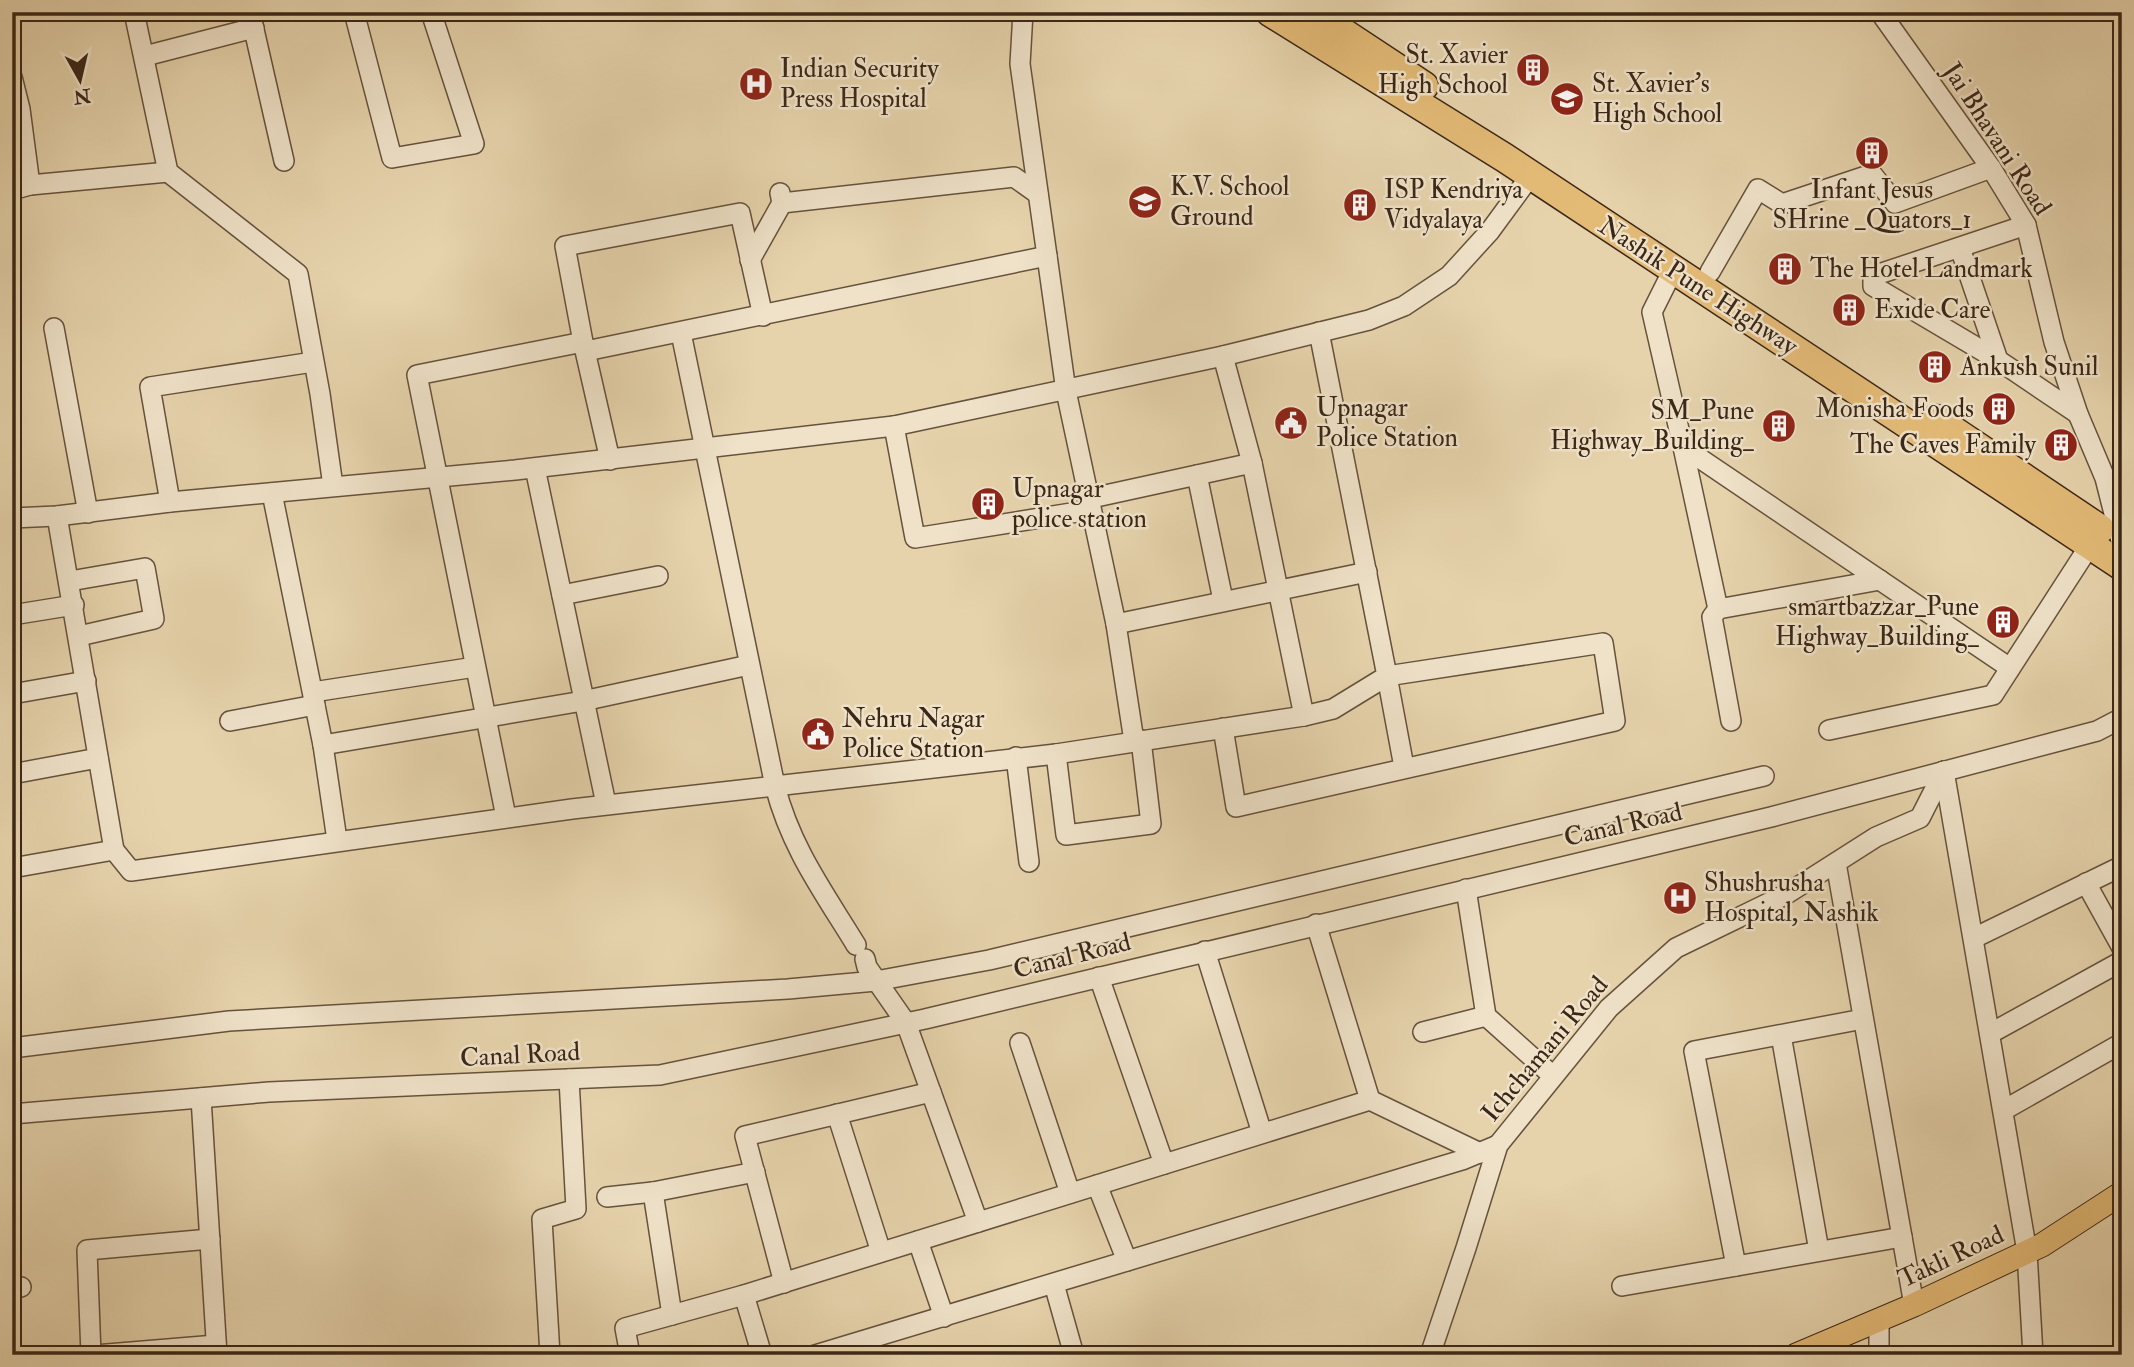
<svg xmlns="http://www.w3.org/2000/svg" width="2134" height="1367" viewBox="0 0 2134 1367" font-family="'IM FELL Double Pica',serif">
<rect width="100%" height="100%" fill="#e6d3ac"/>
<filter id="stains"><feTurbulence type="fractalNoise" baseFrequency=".00286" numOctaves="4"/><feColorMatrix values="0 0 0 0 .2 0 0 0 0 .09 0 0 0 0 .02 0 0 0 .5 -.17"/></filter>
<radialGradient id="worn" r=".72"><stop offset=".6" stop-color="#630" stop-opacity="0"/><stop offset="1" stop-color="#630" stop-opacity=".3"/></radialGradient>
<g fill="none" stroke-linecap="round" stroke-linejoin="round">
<g stroke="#66523c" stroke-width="22">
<g id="minor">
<path d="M134 12 168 172 298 274 320 394 333 486"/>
<path d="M250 12 284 161"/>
<path d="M354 12 392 158 474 144 431 12"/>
<path d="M1023 12 1020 64 1066 391 1116 624 1134 741"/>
<path d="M1880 12 1991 168 2026 225 2054 342 2078 414 2105 478 2122 545"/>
<path d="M145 56 254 28"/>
<path d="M12 77 20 109 30 185"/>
<path d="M12 190 30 185 168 172"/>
<path d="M782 203 1014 177 1038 194"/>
<path d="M1960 248 1998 360 2078 414"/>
<path d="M750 260 782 203 780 193"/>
<path d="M1673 270 1652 312 1683 447 2010 668"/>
<path d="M1710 272 1758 189 1782 204 1872 174 1895 203 1991 168"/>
<path d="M54 328 88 513"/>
<path d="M681 333 775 786 1056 754 1304 716 1333 709 1387 676 1319 332"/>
<path d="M583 342 565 246 740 213 763 316"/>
<path d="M586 351 1047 256"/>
<path d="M1223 356 1252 463 1304 716"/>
<path d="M1998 360 1873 286V276L2026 225"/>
<path d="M894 426 915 538 1090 510"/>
<path d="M1683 447 1718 609 1880 580"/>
<path d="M535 468 606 804"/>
<path d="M1197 475 1223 600"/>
<path d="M272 493 323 745 337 840"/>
<path d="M1087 499 1252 463"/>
<path d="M170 502 150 387 313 362"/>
<path d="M57 516 114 850 131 871 572 809 775 786C791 848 823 891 856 945"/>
<path d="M12 518 57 516 170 502 515 470 894 426 1223 356 1369 320 1404 306 1449 276 1490 231 1531 175"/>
<path d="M70 581 145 568 154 619 79 636"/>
<path d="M562 595 658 576"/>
<path d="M1718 609 1712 617 1731 721"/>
<path d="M12 615 74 605"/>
<path d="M1116 624 1367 572"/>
<path d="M313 692 475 667"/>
<path d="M12 694 86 681"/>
<path d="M230 721 315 705"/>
<path d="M1223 728 1236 807C1362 778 1488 749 1615 721L1603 643 1387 676 1404 767"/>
<path d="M1829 730 1993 695 2090 545"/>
<path d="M323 745 583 701 749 665"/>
<path d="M1056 754 1066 835 1151 824 1141 740"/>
<path d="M1016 757 1029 862"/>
<path d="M1944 771 2027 1252 2033 1355"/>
<path d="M12 774 98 758"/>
<path d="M506 817 417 375 583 342 610 460"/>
<path d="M1836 863 1914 1305"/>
<path d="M12 868 114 850"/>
<path d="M2086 883 2122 948"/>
<path d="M1466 889 1486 1016 1553 1076"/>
<path d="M1974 938 2122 866"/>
<path d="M1205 951 1262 1133"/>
<path d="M865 959 867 967 906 1023 978 1222"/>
<path d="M1099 977 1164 1164"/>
<path d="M1423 1032 1486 1016"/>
<path d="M1991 1033 2122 961"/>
<path d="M1781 1035 1819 1251"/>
<path d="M1020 1043 1070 1193"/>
<path d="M12 1048 229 1021 788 989 876 981 989 960 1764 776"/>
<path d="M201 1098 217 1355"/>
<path d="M1370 1100 1480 1153"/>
<path d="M2004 1110 2122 1043"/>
<path d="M12 1114 269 1092 660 1075 925 1019 1771 817 2097 731 2122 718"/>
<path d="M837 1114 881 1252"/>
<path d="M1097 1185 1127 1261"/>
<path d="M653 1192 672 1315"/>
<path d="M607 1197 653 1192 755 1172"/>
<path d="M918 1241 944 1317"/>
<path d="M1736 1266 1694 1051 1863 1019"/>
<path d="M784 1283 745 1136 931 1092"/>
<path d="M1054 1284 1074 1355"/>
<path d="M1622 1286 1902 1237"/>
<path d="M12 1288 21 1287"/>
<path d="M744 1295 762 1355"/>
<path d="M91 1355 87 1250 210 1239"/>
<path d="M95 1355 216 1345"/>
<path d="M550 1355 542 1219 576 1209 569 1079"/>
<path d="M630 1355 625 1328 744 1295 1370 1100 1316 924"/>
<path d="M815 1355 1462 1160 1498 1145"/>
<path d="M1430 1355 1466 1248 1498 1145 1609 1008 1676 948 1785 895 1876 837 1920 818 1944 771"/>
<path d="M1879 1355V1320"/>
</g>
</g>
<g stroke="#3b2717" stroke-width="25">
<path id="major" d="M1796 1355 1914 1305 2042 1245 2122 1193"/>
</g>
<g stroke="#3b2717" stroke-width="31">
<g id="highway">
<path d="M1270 12 1505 158 2122 566"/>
<path d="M1312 12 1424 86"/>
<path d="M1936 419 2100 529"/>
</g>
</g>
<use href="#minor" stroke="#efe2c9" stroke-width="19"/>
<use href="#major" stroke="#e3ba76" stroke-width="23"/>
<use href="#highway" stroke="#e3ba76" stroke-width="28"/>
</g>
<defs>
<g id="building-disc" transform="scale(1.75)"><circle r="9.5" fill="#8f2418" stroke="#efe2c9"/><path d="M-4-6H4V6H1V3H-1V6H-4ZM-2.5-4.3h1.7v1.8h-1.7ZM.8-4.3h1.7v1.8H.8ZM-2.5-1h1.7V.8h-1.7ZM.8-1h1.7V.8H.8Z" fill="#fff"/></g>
<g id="hospital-disc" transform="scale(1.75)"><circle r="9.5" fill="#8f2418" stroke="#efe2c9"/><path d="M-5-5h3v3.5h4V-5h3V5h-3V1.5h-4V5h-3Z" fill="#fff"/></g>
<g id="school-disc" transform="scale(1.75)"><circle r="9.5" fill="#8f2418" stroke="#efe2c9"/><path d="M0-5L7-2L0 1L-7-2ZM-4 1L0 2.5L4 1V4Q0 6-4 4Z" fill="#fff"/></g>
<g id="civic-disc" transform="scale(1.75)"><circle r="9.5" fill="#8f2418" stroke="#efe2c9"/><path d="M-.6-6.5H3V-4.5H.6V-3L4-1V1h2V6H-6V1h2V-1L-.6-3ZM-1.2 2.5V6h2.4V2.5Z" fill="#fff"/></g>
</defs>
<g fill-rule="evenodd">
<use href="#building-disc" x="1533" y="70"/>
<use href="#hospital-disc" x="756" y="84"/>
<use href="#school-disc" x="1567" y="99"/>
<use href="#building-disc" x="1872" y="153"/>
<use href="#school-disc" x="1145" y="202"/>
<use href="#building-disc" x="1360" y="205"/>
<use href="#building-disc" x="1785" y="269"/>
<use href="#building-disc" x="1849" y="310"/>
<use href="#building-disc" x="1935" y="367"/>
<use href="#building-disc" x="1999" y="409"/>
<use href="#civic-disc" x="1291" y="423"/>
<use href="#building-disc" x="1779" y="426"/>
<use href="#building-disc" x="2061" y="445"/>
<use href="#building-disc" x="988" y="504"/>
<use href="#building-disc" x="2003" y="622"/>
<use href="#civic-disc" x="818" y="734"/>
<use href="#hospital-disc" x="1680" y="898"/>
</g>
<g text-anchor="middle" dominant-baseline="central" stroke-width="5" stroke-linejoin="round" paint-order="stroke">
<g font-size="26" fill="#3b2717" stroke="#efe2c9" text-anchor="start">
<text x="1508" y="55" text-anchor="end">St. Xavier<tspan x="1508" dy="30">High School</tspan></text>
<text x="780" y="69">Indian Security<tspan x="780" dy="30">Press Hospital</tspan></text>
<text x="1592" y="84">St. Xavier's<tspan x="1592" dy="30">High School</tspan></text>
<text x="1170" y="187">K.V. School<tspan x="1170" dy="30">Ground</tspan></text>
<text x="1384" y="190">ISP Kendriya<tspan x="1384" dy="30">Vidyalaya</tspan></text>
<text x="1872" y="190" text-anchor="middle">Infant Jesus<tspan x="1872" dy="30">SHrine _Quators_1</tspan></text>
<text x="1810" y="269">The Hotel Landmark</text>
<text x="1874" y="310">Exide Care</text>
<text x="1960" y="367">Ankush Sunil</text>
<text x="1316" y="408">Upnagar<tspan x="1316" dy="30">Police Station</tspan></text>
<text x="1974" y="409" text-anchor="end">Monisha Foods</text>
<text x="1754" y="411" text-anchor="end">SM_Pune<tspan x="1754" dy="30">Highway_Building_</tspan></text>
<text x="2036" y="445" text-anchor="end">The Caves Family</text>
<text x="1012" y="489">Upnagar<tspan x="1012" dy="30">police station</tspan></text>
<text x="1979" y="607" text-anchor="end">smartbazzar_Pune<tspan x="1979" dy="30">Highway_Building_</tspan></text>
<text x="842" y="719">Nehru Nagar<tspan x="842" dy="30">Police Station</tspan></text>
<text x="1704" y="883">Shushrusha<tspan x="1704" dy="30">Hospital, Nashik</tspan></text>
</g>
<g font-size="26" fill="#3b2717" stroke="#efe2c9">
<text transform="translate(1997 139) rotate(57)">Jai Bhavani Road</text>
<text transform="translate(1698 286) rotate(33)">Nashik Pune Highway</text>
<text transform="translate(1623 825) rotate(-13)">Canal Road</text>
<text transform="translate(1072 956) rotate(-14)">Canal Road</text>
<text transform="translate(1545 1049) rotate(-50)">Ichchamani Road</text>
<text transform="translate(520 1055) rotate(-3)">Canal Road</text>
<text transform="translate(1951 1257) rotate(-25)">Takli Road</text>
</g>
</g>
<rect width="2134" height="1367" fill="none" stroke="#e6d3ac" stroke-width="42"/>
<rect x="14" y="14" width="2106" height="1339" fill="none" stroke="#3b2717" stroke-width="3.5"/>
<rect x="21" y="21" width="2092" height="1325" fill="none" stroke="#3b2717" stroke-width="2"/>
<g transform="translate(80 80) rotate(172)" stroke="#efe2c9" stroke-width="5" paint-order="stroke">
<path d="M0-5L12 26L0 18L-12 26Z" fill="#3b2717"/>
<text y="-10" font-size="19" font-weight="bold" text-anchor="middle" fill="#3b2717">N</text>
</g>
<rect width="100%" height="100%" filter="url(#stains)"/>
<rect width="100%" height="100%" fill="url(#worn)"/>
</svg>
